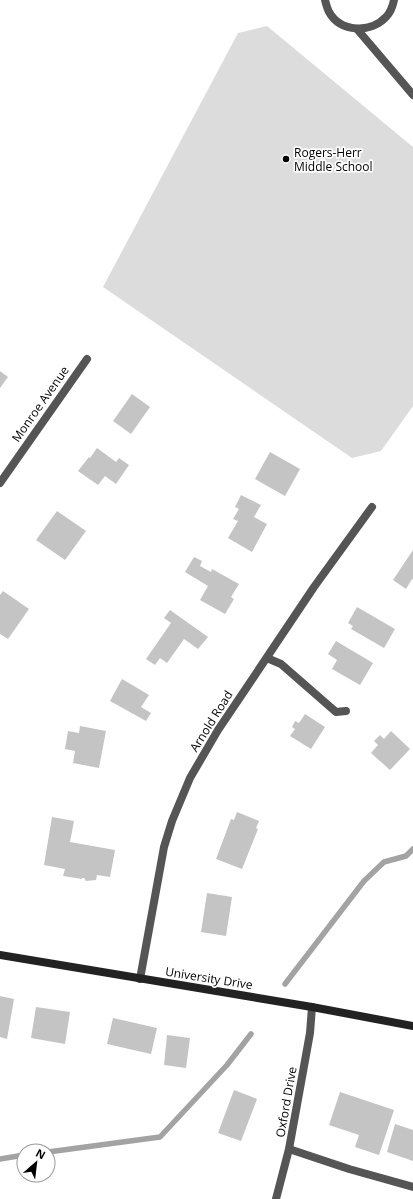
<svg xmlns="http://www.w3.org/2000/svg" width="413" height="1199" viewBox="0 0 413 1199" font-family="'Open Sans',sans-serif">
<rect width="100%" height="100%" fill="#fff"/>
<path fill="#dcdcdc" d="M267 26 413 147V406L381 451 352 458 103 287 238 33Z"/>
<g fill="none" stroke-linecap="round" stroke-linejoin="round">
<g stroke="#a3a3a3" stroke-width="5.5">
<path d="M285 984 364 881 384 862 406 856 413 849"/>
<path d="M48 1152 160 1137 227 1065 251 1034"/>
<path d="M0 1159 24 1155"/>
</g>
</g>
<g fill="#c4c4c4">
<path d="M0 371 8 377 0 388Z"/>
<path d="M132 394 150 407 131 434 113 421Z"/>
<path d="M97 448 116 462 119 458 129 465 116 484 105 476 98 485 78 471 89 457 90 458Z"/>
<path d="M270 452 300 469 285 496 255 479Z"/>
<path d="M241 495 261 505 254 517 267 524 252 552 228 538 238 521 233 519 239 509 235 507Z"/>
<path d="M57 511 86 531 65 560 36 540Z"/>
<path d="M413 550V580L412 579 406 589 393 580Z"/>
<path d="M194 557 202 561 200 566 211 572 212 569 239 584 231 597 234 599 225 614 200 600 208 586 185 572Z"/>
<path d="M3 591 29 609 8 639 0 634V595Z"/>
<path d="M357 607 395 629 384 648 351 629 353 626 348 623Z"/>
<path d="M170 610 208 637 198 649 184 639 167 663 160 658 155 665 146 659 171 623 164 618Z"/>
<path d="M336 641 373 663 360 685 332 669 337 660 328 654Z"/>
<path d="M122 679 149 695 141 707 151 713 146 721 110 701Z"/>
<path d="M305 714 325 727 311 749 290 736 295 729 292 727 295 721 299 723Z"/>
<path d="M80 726 106 731 99 768 73 763 75 751 65 749 68 731 79 733Z"/>
<path d="M391 731 410 749 390 770 371 753 378 745 374 741 380 735 384 739Z"/>
<path d="M237 812 259 821 256 828 258 829 242 869 216 859 231 819 234 820Z"/>
<path d="M52 817 74 821 70 842 115 850 110 877 97 875 96 880 86 881 84 878H82V879L63 876 65 869 44 865Z"/>
<path d="M207 893 232 897 226 936 201 932Z"/>
<path d="M0 996 14 999 7 1039 0 1037Z"/>
<path d="M36 1007 70 1012 65 1044 31 1038Z"/>
<path d="M113 1018 157 1028 151 1054 107 1044Z"/>
<path d="M167 1035 190 1038 186 1068 164 1065Z"/>
<path d="M234 1090 257 1099 241 1141 218 1133Z"/>
<path d="M340 1092 394 1110 379 1155 355 1147 359 1135 329 1125Z"/>
<path d="M395 1124 413 1130V1161L387 1152Z"/>
</g>
<g fill="none" stroke-linecap="round" stroke-linejoin="round">
<g stroke="#555" stroke-width="8">
<path d="M325 0C326 4 327 8 329 12 341 33 371 33 386 17 390 13 393 5 394 0"/>
<path d="M357 29 413 95"/>
<path d="M267 658 281 664 336 712 346 711"/>
<path d="M289 1149 349 1169 413 1187"/>
</g>
<g stroke="#555" stroke-width="8">
<path d="M0 483 87 359"/>
<path d="M140 979 164 847 172 821 190 778 218 730 247 687 314 587 372 507"/>
<path d="M276 1199 289 1149 310 1033 312 1007"/>
</g>
<path stroke="#222" stroke-width="8" d="M0 955 312 1007 413 1026"/>
</g>
<circle fill="#000" stroke="#fff" stroke-width="1.5" cx="286" cy="159" r="4"/>
<g text-anchor="middle" dominant-baseline="central" stroke-width="3.5" stroke-linejoin="round" paint-order="stroke">
<g font-size="12" fill="#000" stroke="#fff" text-anchor="start">
<text x="294" y="152">Rogers-Herr<tspan x="294" dy="14">Middle School</tspan></text>
</g>
<g font-size="12" fill="#000" stroke="#fff">
<text transform="translate(40 404) rotate(-55)">Monroe Avenue</text>
<text transform="translate(211 721) rotate(-58)">Arnold Road</text>
<text transform="translate(209 978) rotate(9)">University Drive</text>
<text transform="translate(286 1102) rotate(-80)">Oxford Drive</text>
</g>
</g>
<g transform="translate(36 1163) rotate(28)"><circle r="19" fill="#ffffff" stroke="#999999"/>
<path d="M0-3L7 15L0 10L-7 15Z" fill="#000000"/>
<text y="-6" font-size="11" font-weight="bold" text-anchor="middle" fill="#000000">N</text>
</g>
</svg>
